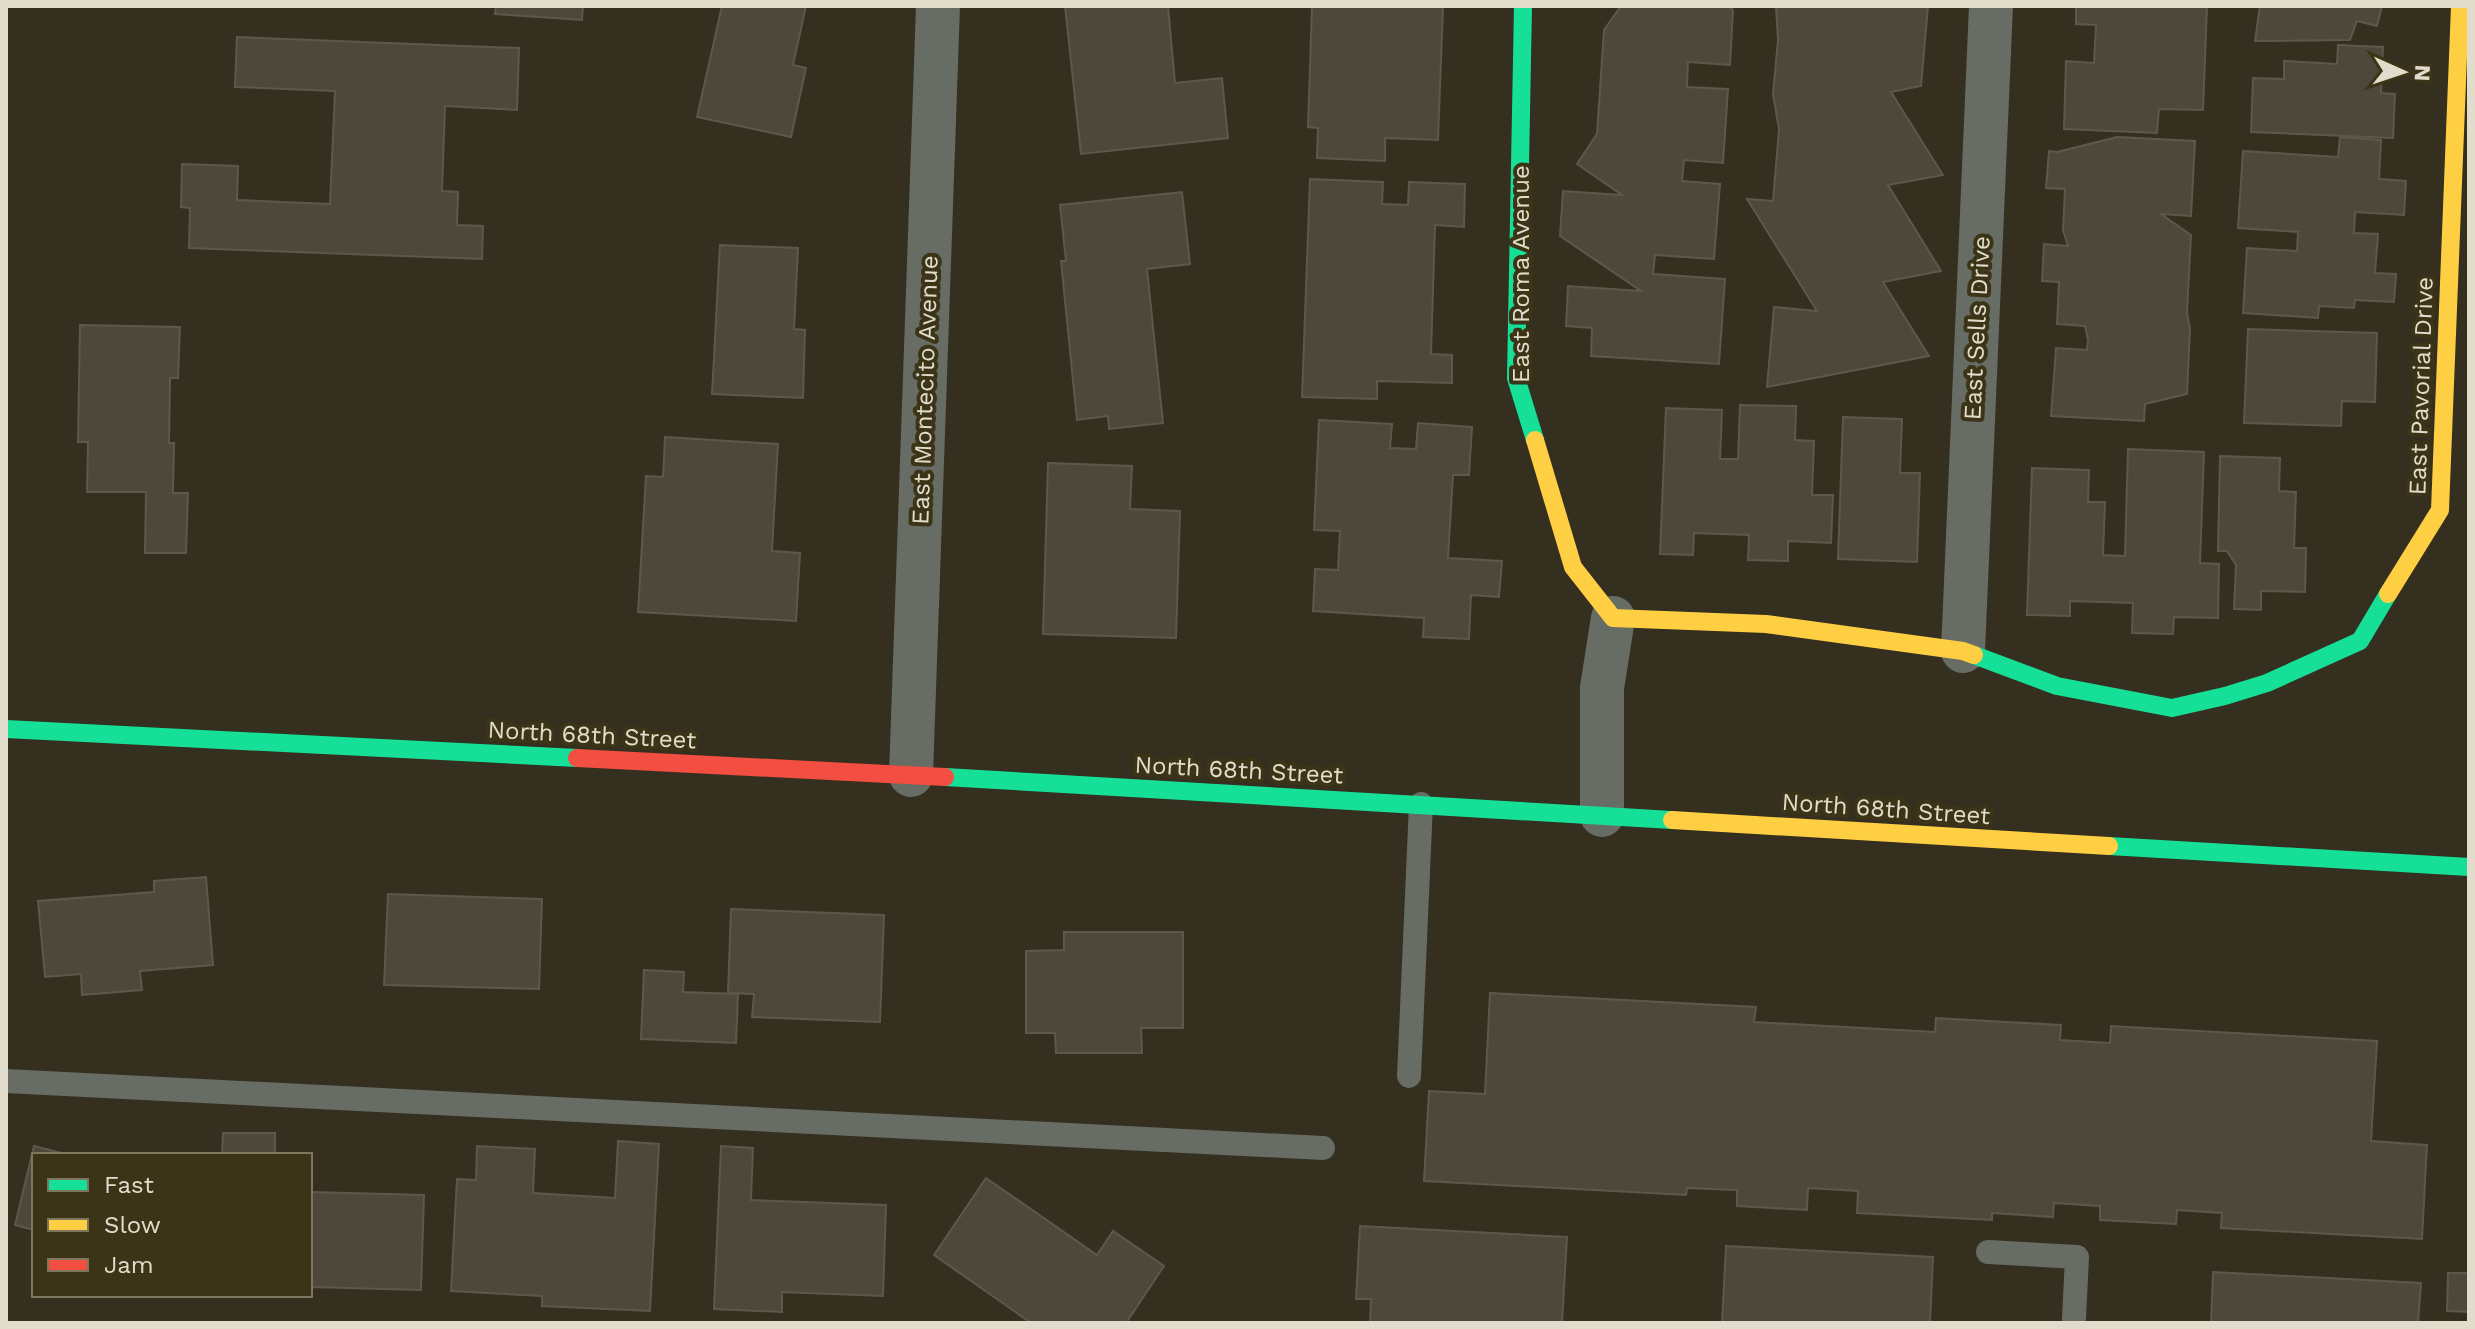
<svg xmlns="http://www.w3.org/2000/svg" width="2475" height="1329" viewBox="0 0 2475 1329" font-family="'Work Sans',sans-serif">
<rect width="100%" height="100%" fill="#342f1e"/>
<g fill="#4e483c" stroke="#5e584a" stroke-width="2">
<path d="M496 6H583L582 20 495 14Z"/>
<path d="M722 6H806L793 65 806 68 791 137 697 117Z"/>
<path d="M1065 6H1168L1175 83 1222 78 1228 138 1081 154Z"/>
<path d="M1312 6H1443L1438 140 1385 138V161L1317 158 1318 128 1308 127Z"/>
<path d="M1621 6H1728L1733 10 1730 65 1688 62 1687 87 1728 89 1723 163 1684 160 1682 181 1720 184 1714 259 1655 255 1653 274 1725 279 1719 364 1591 356 1592 328 1566 326 1568 286 1641 291 1560 236 1563 191 1622 195 1577 164 1597 134 1604 30Z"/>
<path d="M1776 6H1928L1921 86 1891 92 1943 175 1888 185 1941 271 1883 282 1929 356 1767 387 1774 307 1817 311 1747 199 1773 201 1779 129 1773 94 1778 40Z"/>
<path d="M2076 6H2207L2203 110 2159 109 2157 133 2064 129 2066 61 2094 63 2096 25 2076 24Z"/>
<path d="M2260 6H2382L2377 26 2357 21 2350 40 2255 41Z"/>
<path d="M237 37 519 48 517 110 445 106 442 191 458 192 457 225 483 226 482 259 189 248 190 208 181 207 182 164 238 166 237 200 330 204 335 91 235 87Z"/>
<path d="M2338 45 2383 47 2381 93 2395 94 2393 138 2251 132 2253 78 2284 79V61L2337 64Z"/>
<path d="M2117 137 2195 141 2191 216 2161 214 2191 235 2187 313 2190 328 2187 394 2145 404 2144 421 2051 416 2056 348 2087 350 2088 340 2085 326 2057 324 2059 282 2042 281 2044 244 2068 246 2063 230 2065 189 2046 188 2049 151 2057 152Z"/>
<path d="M2340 137 2381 140 2379 179 2406 181 2404 215 2355 212 2354 233 2378 234 2375 273 2396 274 2394 302 2355 300 2354 308 2319 306 2318 318 2243 313 2247 248 2297 251 2298 232 2238 228 2243 151 2338 157Z"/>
<path d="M1310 179 1383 182 1382 204 1408 205 1409 182 1465 184 1464 227 1435 225 1431 354 1452 355V383L1377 381V399L1302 397Z"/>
<path d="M1182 192 1190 264 1147 269 1163 423 1109 429 1108 416 1077 420 1061 261H1066L1060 205Z"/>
<path d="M720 245 798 248 794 329 805 330 803 398 712 394Z"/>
<path d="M80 325 180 327 178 378H170L169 443H174L173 493H188L186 553H145L146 492H87L88 442H78Z"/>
<path d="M2248 329 2377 333 2375 402 2342 401 2341 426 2244 423Z"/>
<path d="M1740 405 1796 406 1795 440 1814 441 1812 495H1833L1831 543 1788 541V561L1748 560 1749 535 1694 533 1693 555 1660 554 1666 408 1722 410 1720 459H1738Z"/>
<path d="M1843 417 1902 419 1900 473H1920L1917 562 1838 559Z"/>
<path d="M1319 420 1392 424 1390 448 1416 449 1418 423 1472 427 1469 475H1453L1448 558 1502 561 1499 597 1471 595 1469 639 1423 637 1424 618 1313 611 1315 569 1338 570 1340 531 1314 530Z"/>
<path d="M665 437 778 444 772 551 800 553 796 621 638 612 646 476 663 477Z"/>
<path d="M2128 449 2204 452 2200 563 2219 564 2218 618 2174 617 2173 634 2132 633 2133 603 2070 601V616L2027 615 2032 468 2089 470 2088 502H2105L2103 555 2125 556Z"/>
<path d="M2220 456 2280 458 2279 491 2296 492 2294 548H2306L2305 592 2261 591V610L2234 609 2236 565 2227 551H2218Z"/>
<path d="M1048 463 1132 466 1130 509 1180 511 1176 638 1043 634Z"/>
<path d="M206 877 213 965 140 971 142 990 82 995 81 974 45 977 38 901 154 892V881Z"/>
<path d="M388 894 542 899 539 989 384 985Z"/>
<path d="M731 909 884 915 880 1022 752 1017 754 994 728 993Z"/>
<path d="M1064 932H1183V1028H1141L1142 1053H1056L1055 1033H1026V951L1064 950Z"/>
<path d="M644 970 684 972 683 992 738 994 736 1043 641 1039Z"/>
<path d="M1490 993 1756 1007 1754 1022 1935 1032 1936 1018 2061 1025 2060 1040 2110 1043 2111 1026 2377 1041 2371 1141 2427 1145 2422 1239 2221 1228 2222 1213 2177 1210 2176 1224 2100 1220V1206L2054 1203 2053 1217 1992 1213V1220L1857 1213 1858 1191 1808 1188 1807 1210 1737 1206V1190L1687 1188 1686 1195 1424 1181 1429 1091 1485 1094Z"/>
<path d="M223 1133H275V1155H222Z"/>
<path d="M618 1141 659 1144 650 1311 542 1306V1296L451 1291 457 1179 476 1180 477 1146 535 1149 533 1193 615 1198Z"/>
<path d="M34 1146 69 1155H34V1230L15 1225Z"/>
<path d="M721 1146 753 1148 751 1200 886 1205 883 1296 782 1292V1312L714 1309Z"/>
<path d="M986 1178 1097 1255 1113 1231 1164 1266 1126 1323H1031L934 1255Z"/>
<path d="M310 1192 424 1195 421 1290 310 1287Z"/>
<path d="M1360 1226 1567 1237 1562 1323H1370L1371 1299H1356Z"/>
<path d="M1726 1246 1933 1257 1930 1323H1722Z"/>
<path d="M2213 1272 2421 1283 2418 1323H2211Z"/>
<path d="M2448 1273H2468V1312L2447 1311Z"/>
</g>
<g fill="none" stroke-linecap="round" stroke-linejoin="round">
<g stroke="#676c64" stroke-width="24">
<path d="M1409 1076 1421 804"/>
<path d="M6 1081 1323 1148"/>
<path d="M1988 1252 2077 1257 2074 1319"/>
</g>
<g stroke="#676c64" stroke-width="44">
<path d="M1963 651 1991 6"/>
<path d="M911 775 938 6"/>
<path d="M1602 815V688L1613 618"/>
</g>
<g stroke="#16e098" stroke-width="18">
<path d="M1523 6 1516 378 1535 440"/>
<path d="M1974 655 2057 686 2172 708 2225 696 2267 683 2360 641 2388 594"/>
<path d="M6 729 577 758"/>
<path d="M945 777 1672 820"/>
<path d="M2109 846 2469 867"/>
</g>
<g stroke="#ffcf43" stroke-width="18">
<path d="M1535 440 1573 567 1613 618 1766 624 1963 651 1974 655"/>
<path d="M2388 594 2440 510 2460 6"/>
<path d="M1672 820 2109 846"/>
</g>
<path stroke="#f24e42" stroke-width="18" d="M577 758 945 777"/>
</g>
<g text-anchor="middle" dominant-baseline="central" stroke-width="8" stroke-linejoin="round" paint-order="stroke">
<g font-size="24" fill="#e1dccb" stroke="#3c3416">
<text transform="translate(1521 274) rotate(-90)">East Roma Avenue</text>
<text transform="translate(1977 328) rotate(-87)">East Sells Drive</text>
<text transform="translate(2421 386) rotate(-88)">East Pavorial Drive</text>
<text transform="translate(925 390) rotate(-88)">East Montecito Avenue</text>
<text transform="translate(592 735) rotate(3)">North 68th Street</text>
<text transform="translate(1239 770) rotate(3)">North 68th Street</text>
<text transform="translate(1886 809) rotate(4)">North 68th Street</text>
</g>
</g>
<rect width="2475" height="1329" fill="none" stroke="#e1dccb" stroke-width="16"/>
<rect x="32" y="1153" width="280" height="144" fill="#3c3416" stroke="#7e775e" stroke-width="2"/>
<rect x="48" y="1179" width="40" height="12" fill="#16e098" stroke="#7e775e" stroke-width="2"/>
<text x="104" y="1193" font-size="24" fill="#e1dccb">Fast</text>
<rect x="48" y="1219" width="40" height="12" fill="#ffcf43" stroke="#7e775e" stroke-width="2"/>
<text x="104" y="1233" font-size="24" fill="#e1dccb">Slow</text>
<rect x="48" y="1259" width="40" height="12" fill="#f24e42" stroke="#7e775e" stroke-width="2"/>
<text x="104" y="1273" font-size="24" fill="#e1dccb">Jam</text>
<g transform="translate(2403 72) rotate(93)" stroke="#3c3416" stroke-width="6" paint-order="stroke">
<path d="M0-6L14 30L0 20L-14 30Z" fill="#e1dccb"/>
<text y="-12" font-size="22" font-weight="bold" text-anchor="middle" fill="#e1dccb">N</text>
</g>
</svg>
